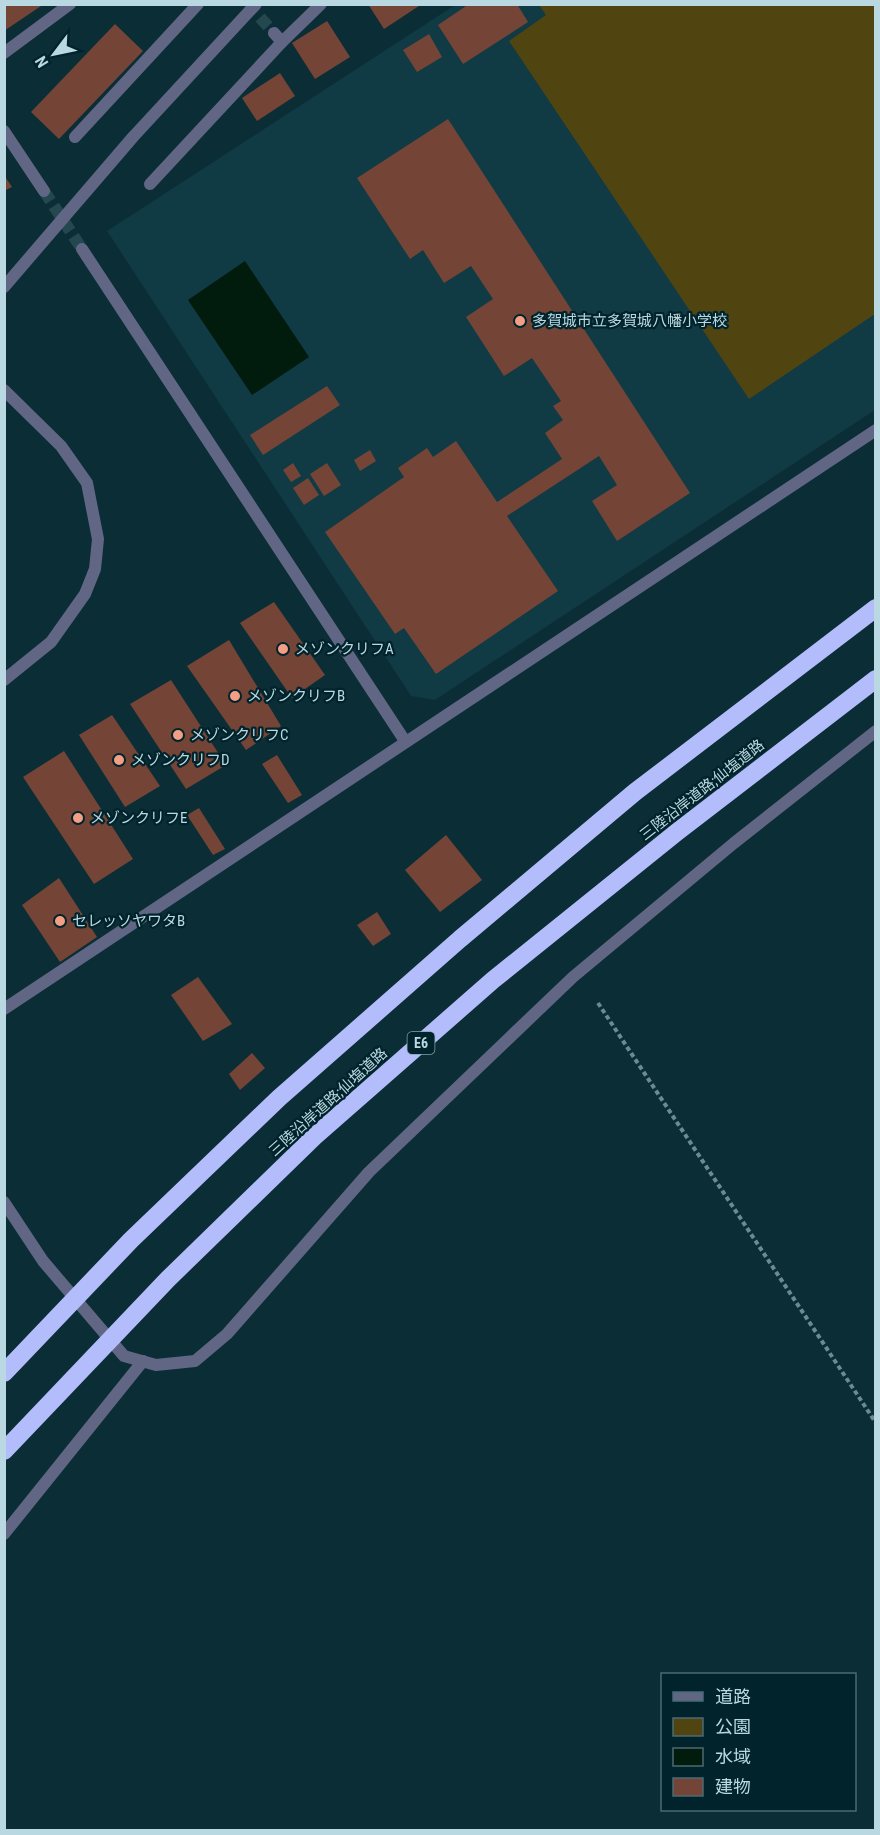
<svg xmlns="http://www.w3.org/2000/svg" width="880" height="1835" viewBox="0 0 880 1835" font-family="'Roboto Condensed','Noto Sans JP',sans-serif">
<rect width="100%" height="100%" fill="#0b2d35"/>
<path fill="#103a44" d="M455 5H875V410L435 700 411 696 107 231Z"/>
<path fill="#504511" d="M539 5H875V314L749 399 509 41 546 15Z"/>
<path fill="#011b0d" d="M245 261 309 357 252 395 188 300Z"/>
<g fill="#744537">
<path d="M4 4H44L4 31Z"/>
<path d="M368 4H422L384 29Z"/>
<path d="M469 4H517L528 22 463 64 438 25Z"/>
<path d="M327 21 350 57 315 79 292 43Z"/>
<path d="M115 24 143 51 59 139 31 112Z"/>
<path d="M429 34 442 57 417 72 403 50Z"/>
<path d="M280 73 295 96 257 121 242 98Z"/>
<path d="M448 119 690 493 617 541 592 501 617 485 599 456 507 516 558 591 436 674 404 628 395 634 325 532 404 477 398 468 427 448 433 457 456 441 497 502 562 459 545 433 563 420 553 406 561 401 532 358 504 376 466 317 493 299 471 266 444 283 423 250 410 259 357 178Z"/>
<path d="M4 175 12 187 4 191Z"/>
<path d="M327 386 340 405 263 455 250 435Z"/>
<path d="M370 450 376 461 360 471 354 460Z"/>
<path d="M293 463 301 476 291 482 283 470Z"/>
<path d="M327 463 341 485 324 496 310 474Z"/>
<path d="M308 478 319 495 304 505 293 488Z"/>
<path d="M274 602 325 675 292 698 240 623Z"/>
<path d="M229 640 281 726 246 750 187 666Z"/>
<path d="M171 680 226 765 186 789 130 704Z"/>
<path d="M112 715 160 786 125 807 79 735Z"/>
<path d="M64 751 133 859 94 884 23 777Z"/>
<path d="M277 755 302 795 288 803 262 764Z"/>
<path d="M199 808 225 849 213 855 187 815Z"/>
<path d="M446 835 482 880 440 912 405 870Z"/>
<path d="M59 878 97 937 60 962 22 905Z"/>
<path d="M377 912 391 934 373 946 357 925Z"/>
<path d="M198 977 232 1024 203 1041 171 995Z"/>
<path d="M252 1053 265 1068 240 1090 229 1074Z"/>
</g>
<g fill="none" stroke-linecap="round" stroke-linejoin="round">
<g stroke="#25474f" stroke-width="12" stroke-dasharray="12 6" stroke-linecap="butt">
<path d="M248 4 274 33"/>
<path d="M44 191 82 249"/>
</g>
<path stroke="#6b8b93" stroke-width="4" stroke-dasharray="4.5 3" stroke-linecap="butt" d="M598 1003 876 1423"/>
<g stroke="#616685" stroke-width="12">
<path d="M282 42 321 4"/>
<path d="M4 53 70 4"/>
<path d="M4 131 44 191"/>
<path d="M75 137 198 4"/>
<path d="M150 184 282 42 274 33"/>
<path d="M82 249 405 741"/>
<path d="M4 1009 876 430"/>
<path d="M4 1534 143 1361"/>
</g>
<g stroke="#616685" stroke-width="12">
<path d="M4 287 133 137 256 4"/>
<path d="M4 390 61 446 87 483 98 539 95 569 85 594 51 642 4 680"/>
<path d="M4 1202 43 1261 124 1356 156 1365 195 1361 227 1334 369 1172 573 977 734 843 876 731"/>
</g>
<g stroke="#b3bdfb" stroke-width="18">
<path d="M4 1373 131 1240 279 1098 460 939 635 792 876 608"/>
<path d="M4 1451 168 1279 314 1137 493 980 677 832 876 679"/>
</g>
</g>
<g fill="#f39f86" stroke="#01232b" stroke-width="2">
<circle cx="520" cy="321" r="6"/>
<circle cx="283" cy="649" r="6"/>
<circle cx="235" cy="696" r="6"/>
<circle cx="178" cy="735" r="6"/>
<circle cx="119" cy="760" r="6"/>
<circle cx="78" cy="818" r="6"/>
<circle cx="60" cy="921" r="6"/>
</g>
<g text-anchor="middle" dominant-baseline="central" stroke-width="4.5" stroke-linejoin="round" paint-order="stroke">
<rect fill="#01232b" stroke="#82a2aa" stroke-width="1.5" x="407.5" y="1032" width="27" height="22" rx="4.5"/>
<g font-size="14" font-weight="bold" fill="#bad8e1">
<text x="421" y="1043">E6</text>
</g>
<g font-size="15" fill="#bad8e1" stroke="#01232b" text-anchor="start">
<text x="532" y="321">多賀城市立多賀城八幡小学校</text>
<text x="295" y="649">メゾンクリフA</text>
<text x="247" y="696">メゾンクリフB</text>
<text x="190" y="735">メゾンクリフC</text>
<text x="131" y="760">メゾンクリフD</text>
<text x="90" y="818">メゾンクリフE</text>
<text x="72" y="921">セレッソヤワタB</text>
</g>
<g font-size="15" fill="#bad8e1" stroke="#01232b">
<text transform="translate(702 790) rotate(-38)">三陸沿岸道路;仙塩道路</text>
<text transform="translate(328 1102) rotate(-42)">三陸沿岸道路;仙塩道路</text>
</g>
</g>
<rect width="880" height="1835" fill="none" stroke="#bad8e1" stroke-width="12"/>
<rect x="661" y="1673" width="195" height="138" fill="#01232b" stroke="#4b6b74" stroke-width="1.5"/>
<rect x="673" y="1692" width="30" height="9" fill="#616685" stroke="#4b6b74" stroke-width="1.5"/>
<text x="715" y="1703" font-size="18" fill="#bad8e1">道路</text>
<rect x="673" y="1718" width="30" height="18" fill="#504511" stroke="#4b6b74" stroke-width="1.5"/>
<text x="715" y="1733" font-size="18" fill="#bad8e1">公園</text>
<rect x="673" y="1748" width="30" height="18" fill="#011b0d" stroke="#4b6b74" stroke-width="1.5"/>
<text x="715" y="1763" font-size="18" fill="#bad8e1">水域</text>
<rect x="673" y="1778" width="30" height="18" fill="#744537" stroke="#4b6b74" stroke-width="1.5"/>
<text x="715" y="1793" font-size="18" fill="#bad8e1">建物</text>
<g transform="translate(54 54) rotate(238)" stroke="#01232b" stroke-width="4.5" paint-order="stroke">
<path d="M0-4.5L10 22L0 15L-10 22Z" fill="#bad8e1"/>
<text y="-9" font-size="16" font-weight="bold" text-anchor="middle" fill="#bad8e1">N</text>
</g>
</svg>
